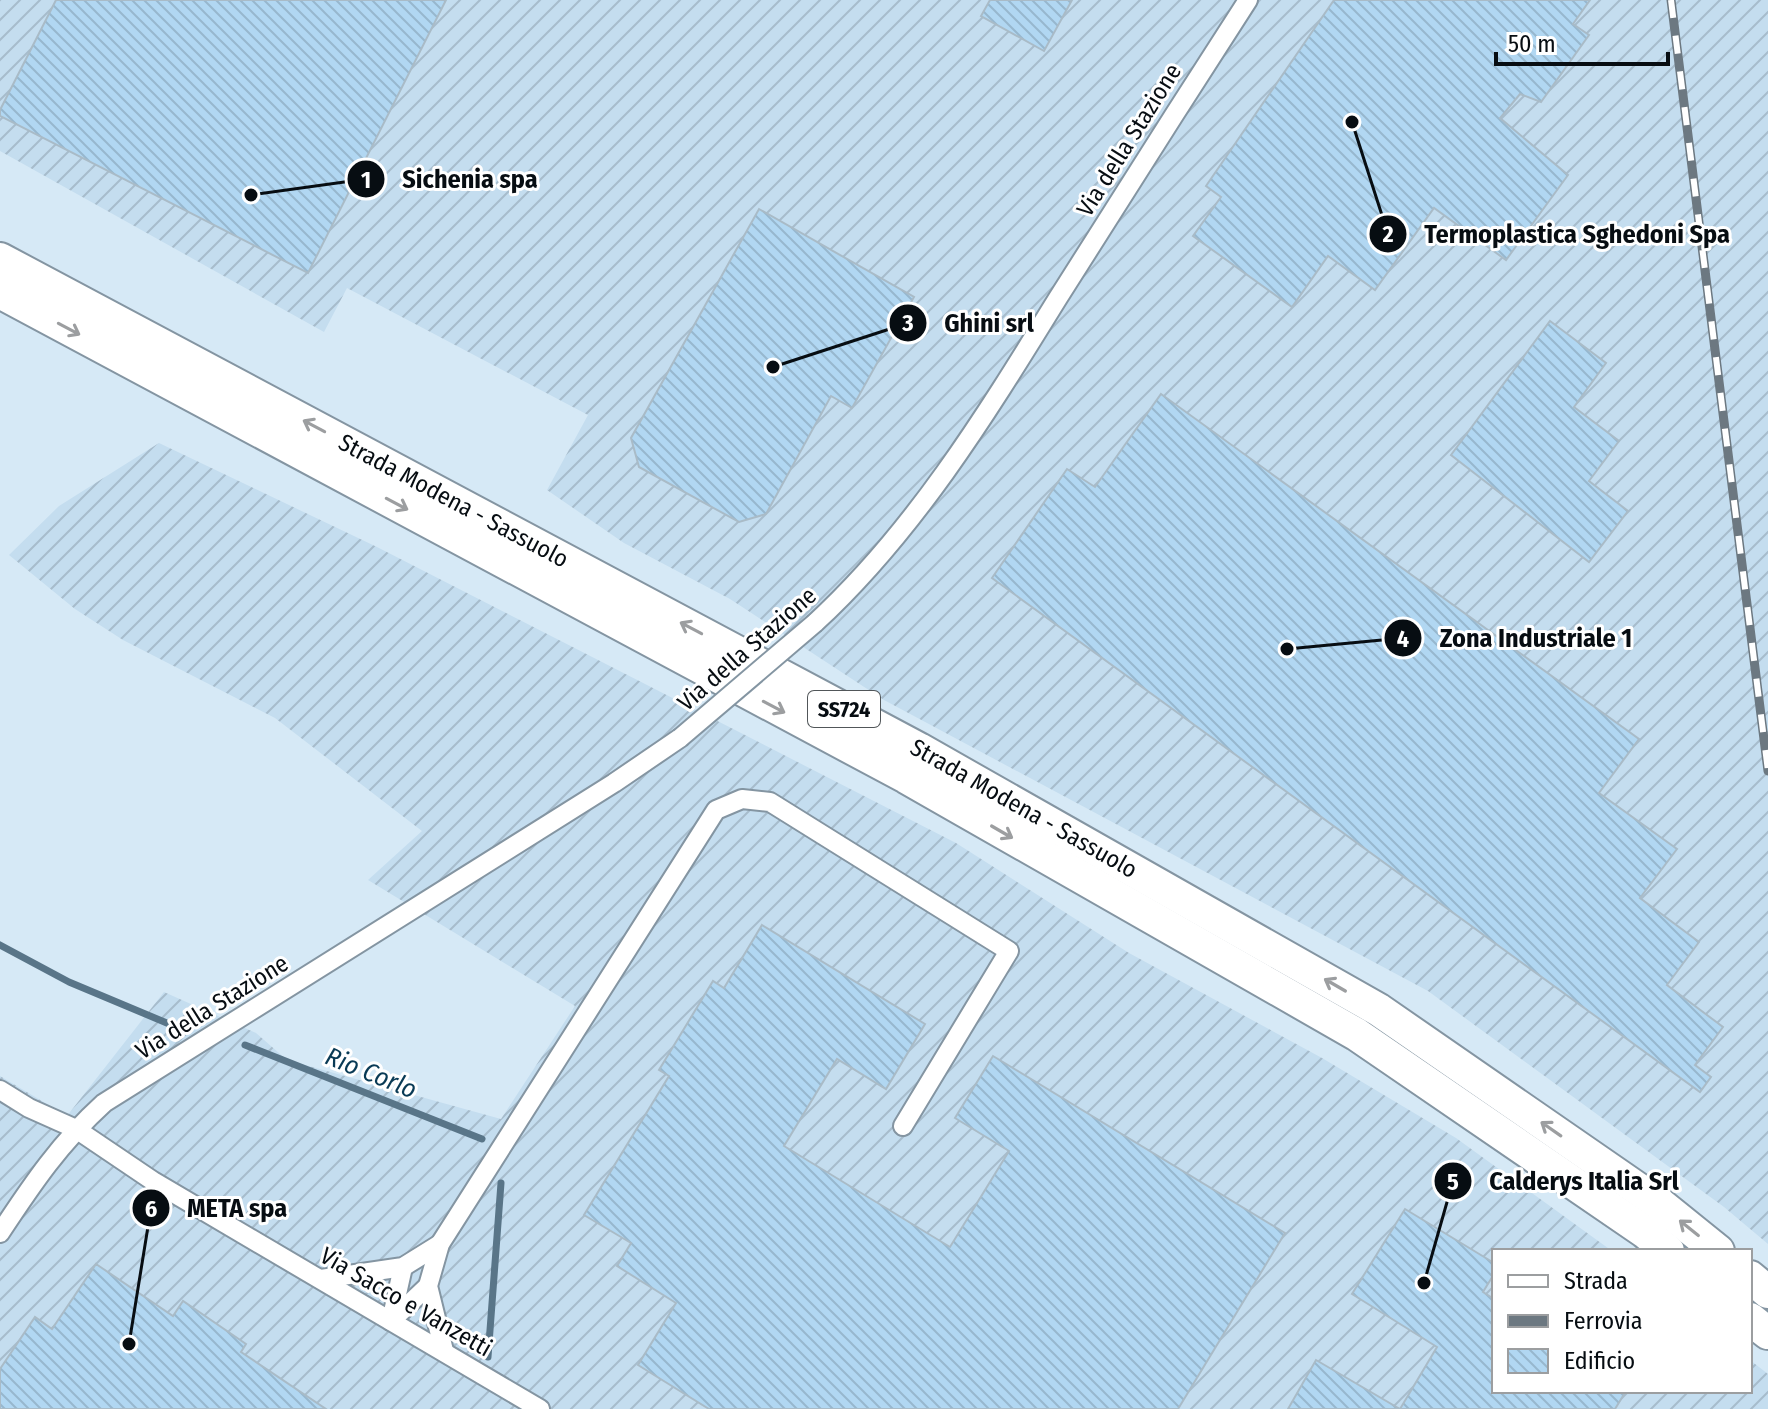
<svg xmlns="http://www.w3.org/2000/svg" width="1768" height="1409" viewBox="0 0 1768 1409" font-family="'Fira Sans Condensed',sans-serif">
<defs>
<pattern id="industrial-furrows" width="10" height="10" patternUnits="userSpaceOnUse" patternTransform="scale(2)"><rect width="10" height="10" fill="#c4ddef"/><path d="M-1 1l2-2M0 10L10 0M9 11l2-2" fill="none" stroke="#a7bccc"/></pattern>
<pattern id="building-back-hatch" width="6" height="6" patternUnits="userSpaceOnUse" patternTransform="scale(2)"><rect width="6" height="6" fill="#b1d7f2"/><path d="M-1 5l2 2M0 0l6 6M5-1l2 2" fill="none" stroke="#97b7ce"/></pattern>
</defs>
<rect width="100%" height="100%" fill="#d6e9f6"/>
<g fill="url(#industrial-furrows)">
<path d="M0 0H1768V1244L1724 1207 1428 991 884 700 730 599 624 543 547 490 588 415 347 288 324 332 0 151Z"/>
<path d="M159 443 377 547 956 843 1129 953 1322 1058 1456 1138 1612 1251H1494V1391H1750V1360L1768 1374V1409H0V1076L67 1116 164 992 256 1033 287 1060 501 1119 575 1006 368 880 422 831 275 718 123 640 75 609 9 555 59 506Z"/>
</g>
<g fill="none" stroke-linecap="round" stroke-linejoin="round">
<g stroke="#597588" stroke-width="7">
<path d="M0 945 69 982 174 1026"/>
<path d="M245 1045 482 1139"/>
<path d="M488 1357 501 1183"/>
</g>
</g>
<g fill="url(#building-back-hatch)" stroke="#a9bbc7" stroke-width="2">
<path d="M56 0H446L308 273 0 116V110Z"/>
<path d="M990 0H1072L1044 51 981 16Z"/>
<path d="M1334 0H1590L1573 24 1589 35 1541 102 1520 94 1500 118 1568 175 1506 260 1434 208 1375 290 1328 256 1292 307 1193 236 1221 197 1206 186Z"/>
<path d="M759 209 914 297 852 408 831 396 766 514 739 522 639 467 631 438Z"/>
<path d="M1550 321 1606 363 1574 407 1619 441 1589 481 1628 511 1589 562 1451 455Z"/>
<path d="M1161 394 1639 739 1599 793 1677 849 1640 898 1699 942 1667 985 1723 1027 1695 1065 1711 1077 1700 1092 992 578 1067 469 1095 487Z"/>
<path d="M762 925 925 1024 886 1089 837 1059 784 1146 950 1247 1009 1151 955 1118 993 1056 1285 1233 1178 1409H709L638 1365 676 1303 617 1266 631 1243 584 1215 669 1076 659 1070 713 981 724 988Z"/>
<path d="M1405 1209 1494 1263V1274L1483 1292 1494 1299V1391H1626L1615 1409H1288L1316 1360 1400 1409 1437 1347 1352 1294Z"/>
<path d="M96 1264 173 1316 183 1301 246 1344 241 1352 326 1409H0V1369L35 1317 52 1329Z"/>
</g>
<g fill="none" stroke-linecap="round" stroke-linejoin="round">
<g stroke="#8495a2" stroke-width="22">
<g id="street">
<path d="M815 623C915 531 987 413 1058 298 1121 198 1184 99 1248 0"/>
<path d="M0 1090 29 1108 76 1129 153 1181 540 1409"/>
<path d="M0 1233C33 1183 60 1143 104 1103L614 783 680 738"/>
<path d="M321 1279 403 1267 440 1244"/>
<path d="M391 1321 403 1267"/>
<path d="M391 1321 428 1286"/>
<path d="M444 1351 428 1286 440 1244 716 810 742 799 770 802 1009 951 903 1126"/>
</g>
</g>
<g stroke="#8495a2" stroke-width="36">
<g id="highway">
<path id="s1" d="M0 259 919 749 1379 1010 1661 1205 1718 1251"/>
<path d="M0 292 906 777 1356 1034 1645 1232 1668 1251"/>
<path d="M1750 1277 1768 1292"/>
<path d="M1750 1319 1768 1333"/>
</g>
</g>
<use href="#street" stroke="#fff" stroke-width="18"/>
<use href="#highway" stroke="#fff" stroke-width="32"/>
<g stroke="#6c7881" stroke-width="9">
<path id="rail" d="M1671 0 1768 771"/>
</g>
<use href="#rail" stroke="#fff" stroke-width="6" stroke-dasharray="18" stroke-linecap="butt"/>
<g stroke="#8495a2" stroke-width="22" stroke-linecap="butt">
<path id="street-bridge" d="M680 738 815 623"/>
</g>
<use href="#street-bridge" stroke="#fff" stroke-width="18"/>
</g>
<defs><path id="oneway-shaft" d="M-6 0H5M1.5-3L5.5 0L1.5 3" fill="none" stroke-width="1.6" stroke-linecap="round" stroke-linejoin="round" transform="scale(2)"/></defs>
<g stroke="#9c9ea0">
<use href="#oneway-shaft" transform="translate(69 329) rotate(28)"/>
<use href="#oneway-shaft" transform="translate(314 426) rotate(-152)"/>
<use href="#oneway-shaft" transform="translate(397 504) rotate(28)"/>
<use href="#oneway-shaft" transform="translate(691 628) rotate(-152)"/>
<use href="#oneway-shaft" transform="translate(774 707) rotate(28)"/>
<use href="#oneway-shaft" transform="translate(1002 832) rotate(30)"/>
<use href="#oneway-shaft" transform="translate(1335 985) rotate(-150)"/>
<use href="#oneway-shaft" transform="translate(1551 1129) rotate(-145)"/>
<use href="#oneway-shaft" transform="translate(1689 1228) rotate(-141)"/>
</g>
<g text-anchor="middle" dominant-baseline="central" stroke-width="6" stroke-linejoin="round" paint-order="stroke">
<rect fill="#fff" stroke="#515659" stroke-width="2" x="808" y="691" width="72" height="36" rx="6"/>
<g font-size="22" font-weight="bold" fill="#070d12">
<text x="844" y="709">SS724</text>
</g>
<g font-size="24" fill="#070d12" stroke="#fff">
<text transform="translate(1129 140) rotate(-58)">Via della Stazione</text>
<text stroke="none"><textPath href="#s1" startOffset="514">Strada Modena - Sassuolo</textPath></text>
<text transform="translate(747 649) rotate(-41)">Via della Stazione</text>
<text stroke="none"><textPath href="#s1" startOffset="1162">Strada Modena - Sassuolo</textPath></text>
<text transform="translate(212 1007) rotate(-32)">Via della Stazione</text>
<text transform="translate(406 1302) rotate(30)">Via Sacco e Vanzetti</text>
</g>
<g font-size="26" font-style="italic" fill="#093a55" stroke="#fff">
<text transform="translate(371 1073) rotate(22)">Rio Corlo</text>
</g>
</g>
<path fill="none" stroke="#070d12" stroke-width="3" d="M251 195L366 179M1352 122L1388 234M773 367L908 323M1287 649L1403 638M1424 1283L1453 1181M129 1344L151 1208"/>
<g fill="#070d12" stroke="#fff" stroke-width="3">
<circle cx="251" cy="195" r="8"/>
<circle cx="1352" cy="122" r="8"/>
<circle cx="773" cy="367" r="8"/>
<circle cx="1287" cy="649" r="8"/>
<circle cx="1424" cy="1283" r="8"/>
<circle cx="129" cy="1344" r="8"/>
<circle cx="366" cy="179" r="20"/>
<circle cx="1388" cy="234" r="20"/>
<circle cx="908" cy="323" r="20"/>
<circle cx="1403" cy="638" r="20"/>
<circle cx="1453" cy="1181" r="20"/>
<circle cx="151" cy="1208" r="20"/>
</g>
<g font-size="24" text-anchor="middle" font-weight="bold" fill="#fff">
<text x="366" y="188">1</text>
<text x="1388" y="242">2</text>
<text x="908" y="331">3</text>
<text x="1403" y="647">4</text>
<text x="1453" y="1190">5</text>
<text x="151" y="1217">6</text>
</g>
<g font-size="26" text-anchor="middle" font-weight="bold" fill="#070d12" stroke="#fff" stroke-width="6" stroke-linejoin="round" paint-order="stroke">
<text x="470" y="188">Sichenia spa</text>
<text x="1577" y="243">Termoplastica Sghedoni Spa</text>
<text x="989" y="332">Ghini srl</text>
<text x="1536" y="647">Zona Industriale 1</text>
<text x="1584" y="1190">Calderys Italia Srl</text>
<text x="237" y="1217">META spa</text>
</g>
<rect x="1492" y="1249" width="260" height="144" fill="#ffffff" stroke="#9c9ea0" stroke-width="2"/>
<rect x="1508" y="1275" width="40" height="12" fill="#ffffff" stroke="#9c9ea0" stroke-width="2"/>
<text x="1564" y="1289" font-size="24" fill="#070d12">Strada</text>
<rect x="1508" y="1315" width="40" height="12" fill="#6c7881" stroke="#9c9ea0" stroke-width="2"/>
<text x="1564" y="1329" font-size="24" fill="#070d12">Ferrovia</text>
<rect x="1508" y="1349" width="40" height="24" fill="url(#building-back-hatch)" stroke="#9c9ea0" stroke-width="2"/>
<text x="1564" y="1369" font-size="24" fill="#070d12">Edificio</text>
<path d="M1496 52v12h172v-12" fill="none" stroke="#070d12" stroke-width="4"/>
<text x="1508" y="52" font-size="24" fill="#070d12" stroke="#ffffff" stroke-width="6" paint-order="stroke">50 m</text>
</svg>
